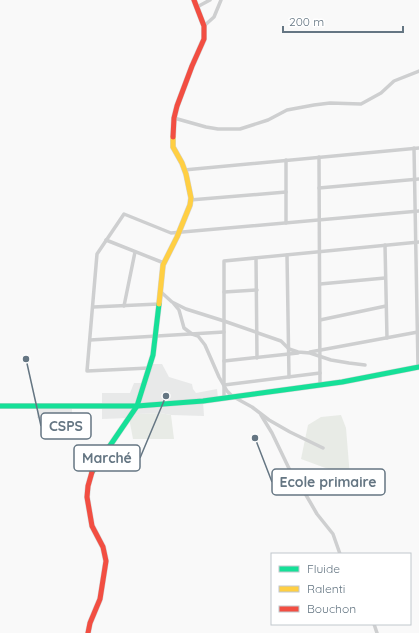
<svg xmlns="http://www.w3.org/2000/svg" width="419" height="633" viewBox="0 0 419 633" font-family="Quicksand,sans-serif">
<rect width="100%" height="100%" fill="#f9f9f9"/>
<g fill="#e8e9e9">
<path d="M150 364H162L169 377 192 384 193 389 196 393 217 389 218 398 203 401 204 416 171 415 160 413 138 414 129 418 102 419V393H130L134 383H145Z"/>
<path d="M38 407H72V419L37 418Z"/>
</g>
<g fill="#e8ebe6">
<path d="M160 413 171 415 174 439H133L129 418 138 414Z"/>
<path d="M341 415 346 428 350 477 301 459 308 425 321 417Z"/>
</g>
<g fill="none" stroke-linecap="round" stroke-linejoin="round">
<g stroke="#d5d6d7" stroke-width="6">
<g id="fast">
<path d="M0 406H137L203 401 342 382 419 367"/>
<path d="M92 472 137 406 153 355 159 304"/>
</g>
</g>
<g stroke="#d5d6d7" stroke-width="6">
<path id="slow" d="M159 304 163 265 177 237 190 205 191 198 186 174 182 163 173 147V137"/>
</g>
<g stroke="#d5d6d7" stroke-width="6">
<g id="jam">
<path d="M173 137 174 118 177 106 192 66 204 39V26L194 0"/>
<path d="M88 633 90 623 100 599 106 561 103 547 92 526 87 497 88 486 92 472"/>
</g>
</g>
<g stroke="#cecfd0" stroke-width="3.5">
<path d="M197 7 210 0"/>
<path d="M204 26 214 17 221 0"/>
<path d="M174 118 206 127 218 129H240L268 120 287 110 314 105 330 103 361 104 381 93 394 81 419 71"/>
<path d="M414 148 418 367"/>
<path d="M319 157 320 385"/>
<path d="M286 160V223"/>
<path d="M184 170 419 148"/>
<path d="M319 188 419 179"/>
<path d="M190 200 286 192"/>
<path d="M106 240 164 263"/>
<path d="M385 245 387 338"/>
<path d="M287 255 289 377"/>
<path d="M256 258 257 358"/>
<path d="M320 284 385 278"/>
<path d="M161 292 172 302 186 309 224 321 281 341 289 349 298 352 310 353 331 360 349 363 365 365"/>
<path d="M224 292 257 290"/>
<path d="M174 304 179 310 184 328 192 334 198 336 205 345 219 377 227 391 232 396 252 407 269 420 290 432 323 448"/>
<path d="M124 306 135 252"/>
<path d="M93 307 159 304"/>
<path d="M320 320 386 306"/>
<path d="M90 340 224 332"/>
<path d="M310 352 418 332"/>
<path d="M224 361 298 353"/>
<path d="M149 368 87 371 97 254 124 214 171 233 419 211"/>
<path d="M224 385 320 373"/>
<path d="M224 397V261L419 242"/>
<path d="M261 415 272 433 296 483 306 495 317 514 333 534 340 554"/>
<path d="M374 624 377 633"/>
</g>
<use href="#fast" stroke="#16e098" stroke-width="5"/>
<use href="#slow" stroke="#ffcf43" stroke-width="5"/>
<use href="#jam" stroke="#f24e42" stroke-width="5"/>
</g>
<path fill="none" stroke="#657683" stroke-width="1.5" d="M26 359L41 426M166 396L140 458M255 438L272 482"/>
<g fill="#657683" stroke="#fff" stroke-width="1.5">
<circle cx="26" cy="359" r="4"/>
<circle cx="166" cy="396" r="4"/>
<circle cx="255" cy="438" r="4"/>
</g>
<g fill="#fff" stroke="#657683" stroke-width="1.5">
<rect x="41" y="413" width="50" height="26" rx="4"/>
<rect x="74" y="445" width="66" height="26" rx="4"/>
<rect x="272" y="469" width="113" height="26" rx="4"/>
</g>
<g font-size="14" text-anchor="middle" font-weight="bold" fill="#657683">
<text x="66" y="431">CSPS</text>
<text x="107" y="463">Marché</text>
<text x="328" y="487">Ecole primaire</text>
</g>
<rect x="271" y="553" width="140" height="72" fill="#ffffff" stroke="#c1c8cd"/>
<rect x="279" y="566" width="20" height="6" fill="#16e098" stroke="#c1c8cd"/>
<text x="307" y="573" font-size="12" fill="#657683">Fluide</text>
<rect x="279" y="586" width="20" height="6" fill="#ffcf43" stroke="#c1c8cd"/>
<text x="307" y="593" font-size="12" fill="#657683">Ralenti</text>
<rect x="279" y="606" width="20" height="6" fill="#f24e42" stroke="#c1c8cd"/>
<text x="307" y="613" font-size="12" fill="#657683">Bouchon</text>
<path d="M283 26v6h120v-6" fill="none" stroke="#657683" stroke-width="2"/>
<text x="289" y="26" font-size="12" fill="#657683" stroke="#ffffff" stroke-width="3" paint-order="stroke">200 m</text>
</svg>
